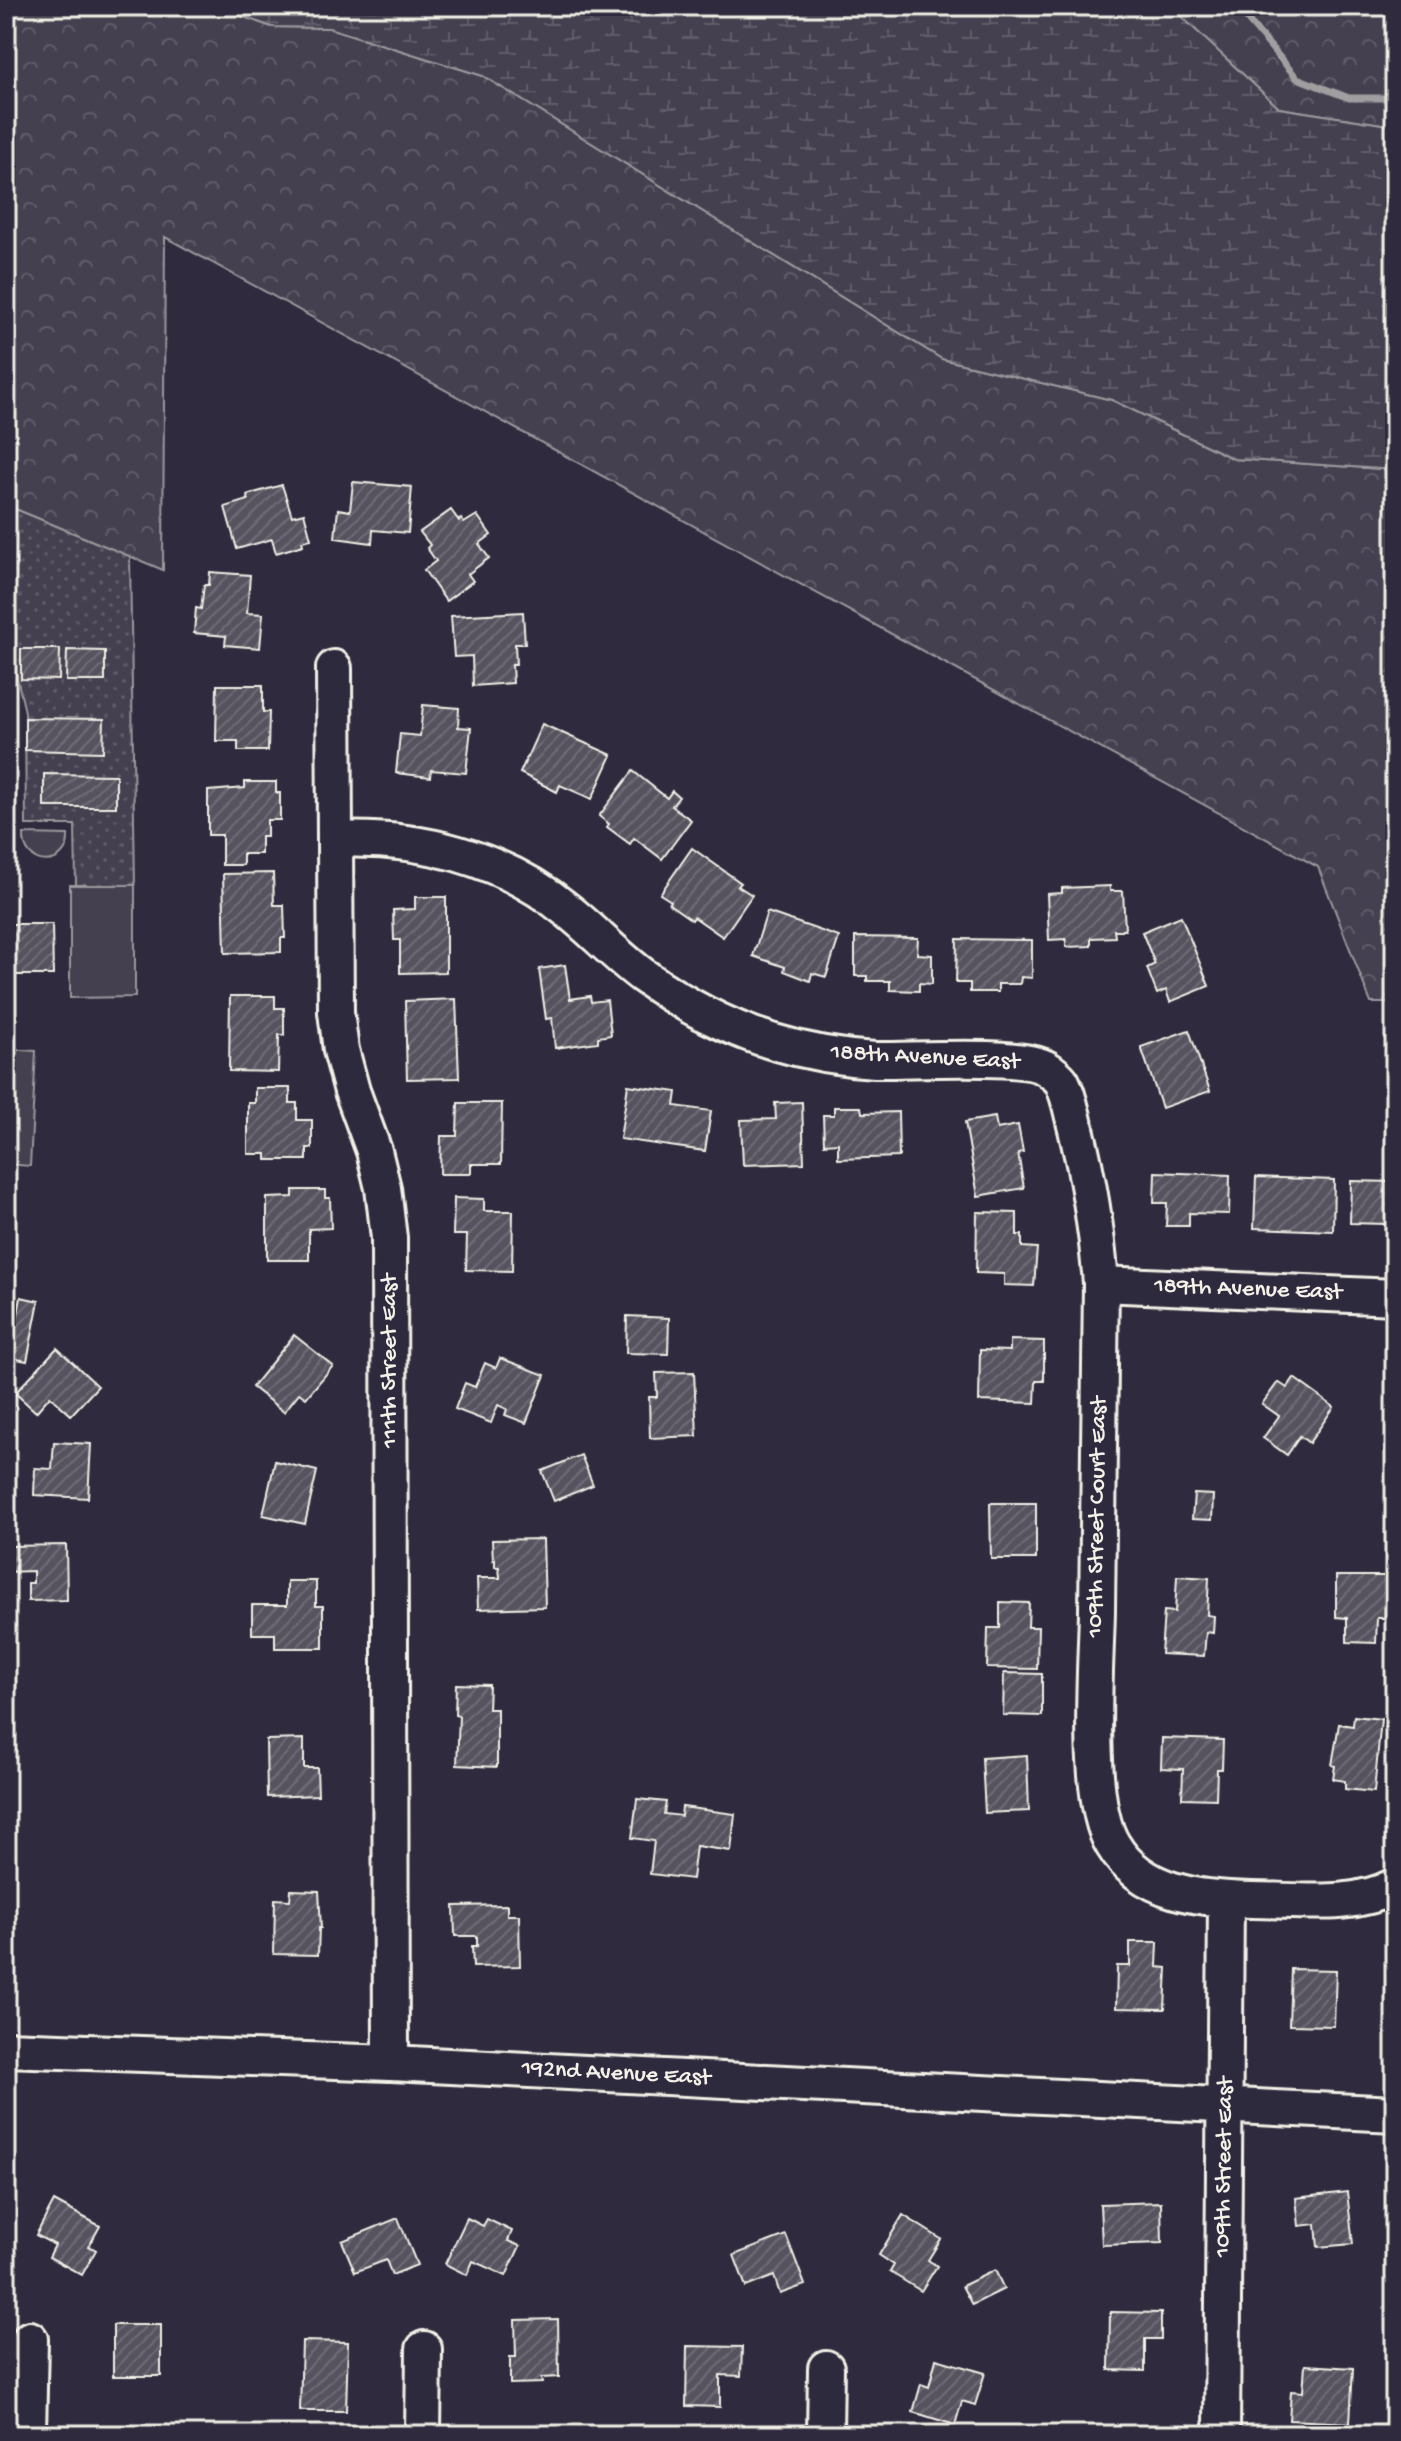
<svg xmlns="http://www.w3.org/2000/svg" width="1401" height="2441" viewBox="0 0 1401 2441" font-family="'Gochi Hand',sans-serif">
<defs>
<pattern id="grass-dots" width="8" height="8" patternUnits="userSpaceOnUse" patternTransform="scale(2)"><rect width="8" height="8" fill="#454050"/><path d="M2 2h.1M6 6h.1" fill="none" stroke="#605c69" stroke-width="1.8" stroke-linecap="round"/></pattern>
<pattern id="forest-crowns" width="20" height="18" patternUnits="userSpaceOnUse" patternTransform="scale(2)"><rect width="20" height="18" fill="#454050"/><path d="M2 6a3 3 0 1 1 6 0M12 15a3 3 0 1 1 6 0" fill="none" stroke="#605c69"/></pattern>
<pattern id="wetland-marsh" width="20" height="14" patternUnits="userSpaceOnUse" patternTransform="scale(2)"><rect width="20" height="14" fill="#454050"/><path d="M1 5h8M5 5V1M11 12h8M15 12V8" fill="none" stroke="#605c69"/></pattern>
<pattern id="building-hatch" width="6" height="6" patternUnits="userSpaceOnUse" patternTransform="scale(2)"><rect width="6" height="6" fill="#56525f"/><path d="M-1 1l2-2M0 6l6-6M5 7l2-2" fill="none" stroke="#6f6b76"/></pattern>
</defs>
<rect width="100%" height="100%" fill="#2f2a3d"/>
<filter id="ink" filterUnits="userSpaceOnUse"><feTurbulence type="fractalNoise" baseFrequency=".0125" numOctaves="2"/><feDisplacementMap in="SourceGraphic" scale="16" xChannelSelector="R" yChannelSelector="G"/><feConvolveMatrix kernelMatrix="1 2 1 2 8 2 1 2 1" color-interpolation-filters="sRGB"/></filter>
<g filter="url(#ink)">
<path fill="url(#grass-dots)" stroke="#9c989c" stroke-width="2" d="M6 505 130 556 135 885H76L75 825H26L25 712 11 652 6 650Z"/>
<g fill="url(#forest-crowns)" stroke="#9c989c" stroke-width="2">
<path d="M6 6H213L272 27 329 28 483 76 942 359 1112 400 1234 459 1395 470V1003H1371L1318 867 165 237 163 570 6 505Z"/>
<path d="M579 6H790L778 9Z"/>
<path d="M1170 6H1395V126L1279 108Z"/>
</g>
<path fill="url(#wetland-marsh)" stroke="#9c989c" stroke-width="2" d="M213 6 778 9 790 6H1170L1279 108 1395 126V470L1234 459 1112 400 942 359 483 76 329 28 272 27Z"/>
<g fill="#454050" stroke="#9c989c" stroke-width="2">
<path d="M24 834 68 835C70 869 22 870 24 834Z"/>
<path d="M70 885H135V997L70 998Z"/>
<path d="M6 1049 36 1051 30 1166 6 1164Z"/>
</g>
<g fill="none" stroke-linecap="round" stroke-linejoin="round">
<path stroke="#a19ea0" stroke-width="7" d="M1236 6 1297 78 1349 98H1395"/>
</g>
<g fill="url(#building-hatch)" stroke="#f4f1e8" stroke-width="2">
<path d="M353 482 412 487 408 533 373 530 372 543 335 538 338 509 350 511Z"/>
<path d="M282 485 292 516 304 513 311 539 302 541 303 545 276 553 272 539 237 549 225 507 248 500 247 495Z"/>
<path d="M451 510 459 521 461 519 464 523 477 515 491 535 479 544 489 558 468 574 473 581 446 601 424 570 436 561 427 548 430 545 420 532Z"/>
<path d="M210 572 250 575 247 613 263 614 260 648 225 645 226 636 194 633 196 608 201 609 204 585H209Z"/>
<path d="M523 612 525 644H515L516 665H512L513 683 473 686 472 656 454 657 451 616Z"/>
<path d="M21 649H60L59 680 21 679Z"/>
<path d="M67 650 105 651V681H66Z"/>
<path d="M217 685H263V712H269L268 751H238V741H216Z"/>
<path d="M423 705 459 708 458 727 471 728 466 773 431 770 430 777 396 773 400 734 420 736Z"/>
<path d="M25 718 104 719 103 752 25 750Z"/>
<path d="M542 724 612 755 592 799 560 785 557 792 520 773Z"/>
<path d="M633 771 667 798 672 791 679 797 672 806 691 820 662 859 634 838 630 844 607 827 609 824 599 816Z"/>
<path d="M44 774 116 775V807H44Z"/>
<path d="M245 782H276V793H280V820H267V837H261V854H243V865H222V835H208V791L245 788Z"/>
<path d="M692 848 741 883 738 886 752 895 723 937 694 917 692 920 669 904 671 901 660 894Z"/>
<path d="M273 873 274 905H284L285 938H281V952L225 953 223 874Z"/>
<path d="M1110 886V891H1123L1125 930H1114L1115 937 1091 938V946L1066 947V939L1049 940 1047 894 1062 893V888Z"/>
<path d="M415 897H446V972L400 973V940H394L393 910 415 909Z"/>
<path d="M767 912 839 937 826 977 812 973 810 981 784 971 785 967 753 956Z"/>
<path d="M1181 916 1209 986 1170 1002 1166 990 1157 994 1147 968 1155 964 1142 932Z"/>
<path d="M6 924H52L53 975H6Z"/>
<path d="M855 937 918 938 917 954 932 955V984L919 983V991L890 990V981H867V976H855Z"/>
<path d="M957 939 1032 940V978L1021 977 1020 984H998V992H970V983H956Z"/>
<path d="M565 965 570 999 590 996 591 1002 607 1000 611 1035 598 1037V1042L555 1048 552 1018 546 1019 539 969Z"/>
<path d="M230 996H275V1008H284V1035H279L278 1072 229 1071Z"/>
<path d="M456 999 459 1078 407 1079 405 1001Z"/>
<path d="M1189 1030 1210 1091 1162 1108 1141 1047Z"/>
<path d="M628 1085 677 1092 675 1106 711 1111 705 1151 620 1139Z"/>
<path d="M255 1088H290V1103H297V1120H312V1148H307V1160H266V1154H248V1103H255Z"/>
<path d="M802 1102 804 1163 743 1165 741 1120 776 1119 775 1103Z"/>
<path d="M458 1103H502L501 1164H471V1174H440L441 1136H457Z"/>
<path d="M834 1107H861L862 1113 898 1112 899 1157 838 1159V1143L824 1144 823 1115H834Z"/>
<path d="M995 1117 997 1129 1018 1125 1023 1152 1018 1153 1024 1188 978 1196 965 1122Z"/>
<path d="M1155 1172 1230 1175 1229 1214 1189 1213V1226H1166L1167 1203H1154Z"/>
<path d="M1256 1177 1334 1180 1333 1231 1254 1228Z"/>
<path d="M1351 1181 1395 1182V1235H1385V1224L1350 1223Z"/>
<path d="M293 1190H325V1198H330L331 1228 309 1229V1260H267V1198L293 1197Z"/>
<path d="M454 1198 484 1199V1211H513L512 1271 466 1270 467 1235H453Z"/>
<path d="M977 1212 1017 1213V1235H1022V1247L1037 1248 1034 1286 1004 1285V1274L976 1273Z"/>
<path d="M21 1297 39 1301 27 1361 6 1357V1317L17 1319Z"/>
<path d="M627 1316 669 1318 668 1354 626 1353Z"/>
<path d="M294 1335 333 1366 306 1398 299 1393 284 1412 252 1387Z"/>
<path d="M1010 1340 1044 1341V1381H1036L1035 1403 979 1401 980 1350 1010 1351Z"/>
<path d="M57 1348 98 1386 71 1415 50 1396 36 1412 15 1393Z"/>
<path d="M500 1358 545 1375 526 1423 505 1415 507 1409 498 1405 491 1423 455 1409 465 1383 475 1387 485 1363 496 1368Z"/>
<path d="M694 1372 697 1436 650 1438 649 1397H657L656 1373Z"/>
<path d="M1294 1378 1334 1407 1309 1443 1300 1436 1287 1455 1263 1438 1279 1416 1262 1404 1278 1382 1287 1388Z"/>
<path d="M54 1442 91 1444 88 1498 34 1495 35 1468 52 1469Z"/>
<path d="M581 1455 593 1485 554 1501 542 1471Z"/>
<path d="M275 1461 317 1471 305 1524 263 1515Z"/>
<path d="M1194 1494 1213 1495 1212 1520 1192 1519Z"/>
<path d="M990 1503H1036V1559H991Z"/>
<path d="M543 1539 545 1607 478 1609 477 1578H500L499 1567H495V1559L493 1560 492 1540Z"/>
<path d="M66 1545 67 1600 28 1601V1583H33V1571L6 1572V1546Z"/>
<path d="M1177 1576 1209 1578 1207 1615 1214 1616 1213 1633 1206 1632 1204 1656 1161 1654 1164 1611 1175 1612Z"/>
<path d="M1336 1576H1386L1385 1618H1377L1376 1643 1347 1642V1618L1336 1617Z"/>
<path d="M287 1581H316V1606H323V1648H275V1634H252V1605H287Z"/>
<path d="M1000 1602 1029 1603 1028 1627H1038L1037 1669 987 1668 988 1628H1000Z"/>
<path d="M1004 1673 1042 1674V1716L1003 1715Z"/>
<path d="M456 1684 489 1685 488 1709H497V1767L457 1765 459 1716 455 1715Z"/>
<path d="M1354 1716 1381 1719 1374 1792 1345 1789V1781L1333 1779 1335 1766 1332 1765 1339 1724 1353 1726Z"/>
<path d="M6 1723 14 1737 6 1742Z"/>
<path d="M1162 1738 1223 1740 1222 1769H1217L1216 1799 1182 1798 1183 1769 1161 1768Z"/>
<path d="M304 1739V1768H317L318 1795 267 1797 266 1740Z"/>
<path d="M1027 1755 1029 1811 985 1813 982 1758Z"/>
<path d="M637 1799 666 1802 664 1814 681 1816 682 1807 735 1814 731 1851 696 1846 692 1879 650 1874 654 1841 632 1838Z"/>
<path d="M291 1890 319 1891 321 1928H319L318 1955 274 1954 275 1899 290 1900Z"/>
<path d="M507 1905V1915H519L520 1966 473 1967 472 1946H477V1936H455L454 1906Z"/>
<path d="M1130 1942H1158L1157 1967 1167 1968 1165 2009 1116 2008 1117 1966H1130Z"/>
<path d="M1291 1969 1336 1970 1334 2026 1289 2025Z"/>
<path d="M1347 2192 1353 2244 1318 2247 1316 2224 1299 2226 1296 2198Z"/>
<path d="M54 2201 100 2226 89 2246 96 2250 82 2275 49 2257 55 2245 36 2235Z"/>
<path d="M1161 2202 1162 2243 1102 2245 1100 2204Z"/>
<path d="M903 2215 941 2239 928 2260 937 2266 921 2291 890 2272 894 2265 879 2255Z"/>
<path d="M398 2218 417 2265 392 2275 386 2260 355 2272 342 2241Z"/>
<path d="M467 2218 483 2226 487 2219 512 2231 508 2241 520 2246 506 2276 473 2261 467 2275 445 2264Z"/>
<path d="M786 2235 805 2285 780 2294 774 2276 746 2287 734 2255Z"/>
<path d="M995 2270 1004 2289 972 2305 962 2286Z"/>
<path d="M1110 2312 1161 2313V2339H1145V2371L1109 2370Z"/>
<path d="M558 2319 559 2377 541 2378 542 2383 510 2384V2357H516L515 2320Z"/>
<rect x="113" y="2325" width="48" height="51"/>
<path d="M302 2341 348 2342 346 2411H300Z"/>
<path d="M687 2346 742 2347 741 2376 720 2375V2407L686 2406Z"/>
<path d="M936 2359 985 2373 975 2405 962 2401 955 2425 913 2412 921 2384 929 2387Z"/>
<path d="M1305 2365 1353 2368 1350 2423 1289 2420 1291 2391 1303 2392Z"/>
<path d="M134 2427V2435H90V2428Z"/>
</g>
<g fill="none" stroke-linecap="round" stroke-linejoin="round">
<g stroke="#f4f1e8" stroke-width="40">
<g id="minor">
<path d="M334 668 336 1012 341 1050 352 1091 374 1151 383 1188 389 1238 391 2063"/>
<path d="M335 840C417 836 502 857 567 910 594 931 617 957 645 977 684 1005 728 1028 774 1042 807 1052 842 1058 875 1060 908 1061 1028 1052 1049 1070 1053 1073 1060 1078 1062 1082 1069 1095 1072 1115 1076 1129 1089 1180 1097 1231 1101 1284 1099 1393 1098 1502 1097 1611 1096 1668 1085 1800 1113 1845 1142 1894 1201 1899 1252 1900 1300 1900 1352 1909 1395 1886"/>
<path d="M1101 1284 1395 1297"/>
<path d="M6 2049 391 2063 1395 2114"/>
<path d="M28 2435 30 2339"/>
<path d="M423 2435 424 2349"/>
<path d="M825 2435 826 2368"/>
<path d="M1222 2435 1226 1899"/>
</g>
</g>
<use href="#minor" stroke="#2f2a3d" stroke-width="34"/>
</g>
</g>
<g text-anchor="middle" dominant-baseline="central" stroke-width="6" stroke-linejoin="round" paint-order="stroke">
<g font-size="24" fill="#f4f1e8" stroke="#2f2a3d">
<text transform="translate(925 1058) rotate(3)">188th Avenue East</text>
<text transform="translate(1248 1290) rotate(2)">189th Avenue East</text>
<text transform="translate(390 1361) rotate(-90)">111th Street East</text>
<text transform="translate(1098 1517) rotate(-89)">109th Street Court East</text>
<text transform="translate(616 2074) rotate(3)">192nd Avenue East</text>
<text transform="translate(1225 2167) rotate(-89)">109th Street East</text>
</g>
</g>
<rect width="1401" height="2441" fill="none" stroke="#2f2a3d" stroke-width="32"/>
<rect x="16" y="16" width="1369" height="2409" fill="none" stroke="#f4f1e8" stroke-width="3" filter="url(#ink)"/>
</svg>
